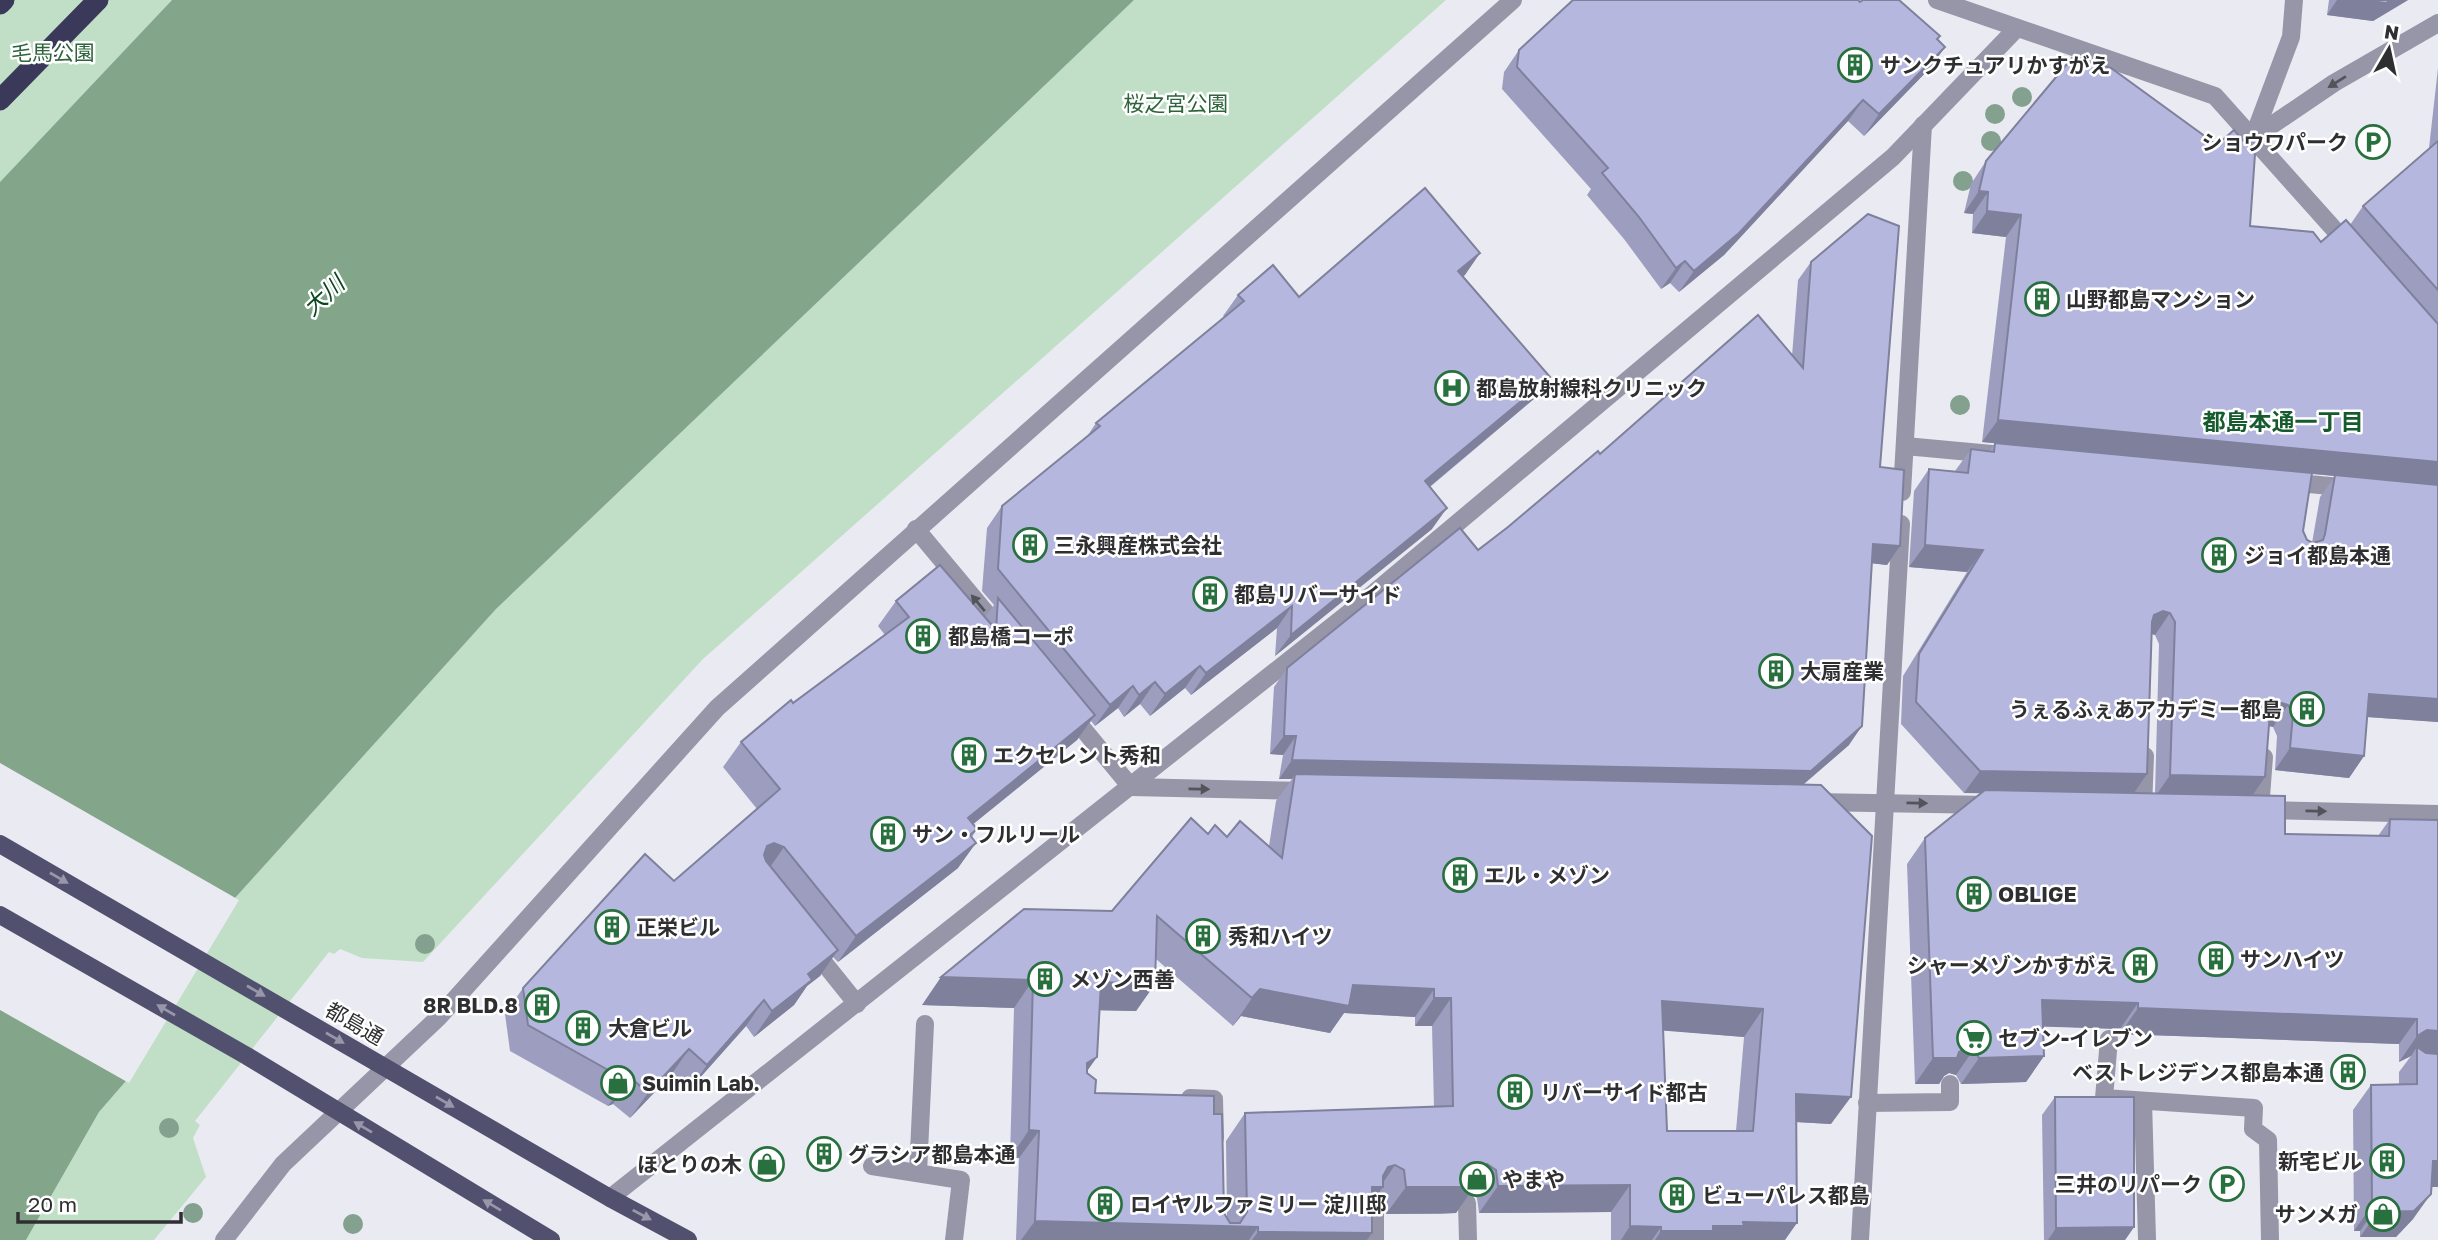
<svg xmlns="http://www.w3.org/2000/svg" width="2438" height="1240" viewBox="0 0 2438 1240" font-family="'Golos Text','Noto Sans JP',sans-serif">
<rect width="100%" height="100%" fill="#eaebf2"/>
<g fill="#c1dfc6">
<path d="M0 0H172L0 182Z"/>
<path d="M1134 0H1446L703 659 423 962 362 958 340 949 334 954 329 952 195 1121 200 1125 193 1138 206 1177 154 1240H26L99 1112 126 1081 235 898 496 609Z"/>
</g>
<path fill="#83a68a" d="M172 0H1134L496 609 235 898 126 1081 99 1112 26 1240H0V182Z"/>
<path fill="#eaebf2" d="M0 763 239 900 129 1083 0 1010Z"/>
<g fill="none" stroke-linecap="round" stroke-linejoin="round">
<g stroke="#9696a8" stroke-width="18">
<path d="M1937 0 2215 96 2350 247"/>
<path d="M2253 138 2334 83 2438 23"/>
<path d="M2253 138 2291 37 2294 0"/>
<path d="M1905 446 1992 454"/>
<path d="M2288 482 2351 488"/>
<path d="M1902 492 1923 125"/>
<path d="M916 529 1002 632"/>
<path d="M1069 712 1131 787 1307 791"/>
<path d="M1814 802 1989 805"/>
<path d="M2143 808 2145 756"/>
<path d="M2260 810 2264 757"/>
<path d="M2262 810 2438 814"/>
<path d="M812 948 857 1004"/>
<path d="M2109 1039 2104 1098 2254 1108 2253 1129 2268 1140 2270 1240"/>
<path d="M1190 1098 1214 1099 1215 1138"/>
<path d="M2143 1101 2147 1239"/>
<path d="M1867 1103 1950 1102V1084"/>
<path d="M872 1166 961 1180 954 1240"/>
<path d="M918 1173 925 1024"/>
<path d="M610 1198 1374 593 1893 157 2017 28"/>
<path d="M1467 1203 1468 1240"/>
<path d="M1375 1204V1240"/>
<path d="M224 1240 283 1164 438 1018 717 708 1513 0"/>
<path d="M1860 1240 1901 524"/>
</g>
<g stroke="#51516f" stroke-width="18">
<path d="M0 844 610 1198 688 1240"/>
<path d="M0 915 247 1056 551 1240"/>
</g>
<g stroke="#3a395a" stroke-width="21">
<path d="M0 4 4 0"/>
<path d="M0 100 98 0"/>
</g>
</g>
<g fill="#83a18e">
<circle cx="2022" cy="97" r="10"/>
<circle cx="1995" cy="114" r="10"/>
<circle cx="1991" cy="141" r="10"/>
<circle cx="1963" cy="181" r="10"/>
<circle cx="1960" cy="405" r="10"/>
<circle cx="425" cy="944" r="10"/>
<circle cx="169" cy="1128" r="10"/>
<circle cx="193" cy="1213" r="10"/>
<circle cx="353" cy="1224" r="10"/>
</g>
<g fill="#9d9dc0" fill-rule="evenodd">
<path d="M2329 0H2408L2373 21 2327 15Z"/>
<path d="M1860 2 1937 39 1945 47 1930 68 1864 136 1848 121 1724 255 1679 292 1670 283 1661 289 1624 239 1587 195 1591 189 1502 89 1504 72 1519 50Z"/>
<path d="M2438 68V722L2367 717 2364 756 2349 778 2275 770 2277 736 2273 727 2269 726 2252 795 2285 834 2378 836 2390 819 2438 820V1187H2432L2413 1219 2396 1237H2360V1231H2354L2353 1110 2371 1085 2399 1084V1072L2411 1056 2399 1062V1044L2120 1034V1029L2043 1026 2044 1056 2026 1082 1961 1084 1956 1075 1949 1073 1944 1076 1939 1084H1915L1907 864 1925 838 1981 793H1964L1901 724 1903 676 1967 572 1909 567 1914 491 1929 469 1955 471 1971 449 1989 451 1995 443 1982 442 2006 237 1972 233 1973 214 1964 213 1971 184 1986 161 2250 226 2321 242 2350 225 2363 206 2429 148ZM2312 474 2335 476 2320 497 2312 543 2307 540 2303 531ZM2152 634 2155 635 2159 644 2155 794 2134 793 2147 774Z"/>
<path d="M1480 253 1463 277 1550 377 1535 398 1430 487 1432 529 1275 656 1277 628 1191 695 1185 688 1150 716 1140 704 1124 717 1118 708 1095 726 1091 721 1077 740 973 824 977 829 972 837 958 868 838 962 833 957 820 976 807 986 794 1005 754 1037 746 1026 689 1090 671 1075 630 1118 613 1104 608 1106 510 1051 505 1014 523 988 674 881 757 809 723 767 741 742 885 635 878 626 896 601 985 617 994 605 982 591 987 528 1002 506 1086 438 1096 423 1224 317 1223 316 1238 295 1299 297Z"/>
<path d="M1811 262 1880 467 1900 546 1887 565 1871 563 1849 745 1804 784 1831 1124 1796 1122 1785 1240H1611V1212L1479 1213 1477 1198 1470 1193 1456 1213 1441 1214H1386L1384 1198 1378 1194 1372 1203V1233L1367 1240H1016L1019 1158H1010L1014 1008 922 1005 1112 911 1208 834 1227 837 1269 846 1276 801 1292 779H1279L1283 755 1270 754 1274 687 1287 668 1478 550 1508 527 1600 454 1792 356 1798 280ZM1156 959 1233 1026 1241 1016 1330 1033 1344 1013 1415 1017V1026H1432L1434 1107 1245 1113 1226 1141 1227 1218 1224 1213 1214 1114 1095 1093 1087 1073V1071L1097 1057 1099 1010 1136 1011 1155 984ZM1663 1030 1744 1037 1736 1131H1667Z"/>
<path d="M2055 1097 2134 1227 2125 1240H2044L2042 1115Z"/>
</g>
<g fill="#7f809c">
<path d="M2337 0H2408L2373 21 2327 15Z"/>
<path d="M1945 47 1930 68 1864 136 1879 114Z"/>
<path d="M1863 100 1848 121 1724 255 1679 292 1694 271Z"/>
<path d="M1979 191 1988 192 1973 214 1964 213Z"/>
<path d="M1987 211 2021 215 2006 237 1972 233Z"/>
<path d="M1480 253 1465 275 1443 293 1458 271Z"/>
<path d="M1685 261 1670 283 1661 289 1676 268Z"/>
<path d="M1550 377 1535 398 1410 503 1425 481Z"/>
<path d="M1998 420 2438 462V486L1982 442Z"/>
<path d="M1447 508 1432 529 1275 656 1291 635Z"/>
<path d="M1873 544 1900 546 1887 565 1860 562Z"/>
<path d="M1925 545 1983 550 1967 572 1909 567Z"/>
<path d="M1292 606 1277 628 1191 695 1206 673Z"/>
<path d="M2163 611 2170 613 2155 635 2148 633 2154 615Z"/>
<path d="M1200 666 1185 688 1150 716 1165 694Z"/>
<path d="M1155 682 1140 704 1124 717 1139 695Z"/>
<path d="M1133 686 1118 708 1095 726 1110 705Z"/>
<path d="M2369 694 2438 699V722L2353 716Z"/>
<path d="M2282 703 2288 705 2273 727 2266 725 2261 726 2276 704Z"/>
<path d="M1095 715 1077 740 950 843 968 818Z"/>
<path d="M1862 726 1849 745 1798 789 1295 774 1292 779H1279L1292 760Z"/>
<path d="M1284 736H1296L1283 755 1270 754Z"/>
<path d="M2290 748 2364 756 2349 778 2275 770Z"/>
<path d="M1980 771 2147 774 2132 796 1964 793Z"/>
<path d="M2170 775 2265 777 2250 799 2155 797Z"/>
<path d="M774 843 784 847 766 873 756 869 767 846Z"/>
<path d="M976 843 958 868 838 962 856 936Z"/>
<path d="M838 950 820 976 807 986 794 1005 754 1037 772 1011 808 974Z"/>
<path d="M941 977 1033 980 1014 1008 922 1005Z"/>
<path d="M1101 982 1155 984 1136 1011 1082 1010Z"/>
<path d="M1353 985 1434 989 1415 1017 1344 1013 1330 1033 1241 1016 1233 1026 1252 998 1260 989Z"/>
<path d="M1434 998H1451L1432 1026H1415Z"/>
<path d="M764 1000 746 1026 689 1090 707 1065Z"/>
<path d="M2042 1000 2138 1003 2120 1029 2024 1026Z"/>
<path d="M1662 1001 1763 1009 1744 1037 1643 1029Z"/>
<path d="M2138 1008 2417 1019 2399 1044 2120 1034Z"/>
<path d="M2427 1030 2438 1031V1059L2417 1056V1047L2411 1056 2399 1062 2417 1036Z"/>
<path d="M1967 1047 1974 1049 1956 1075 1949 1073 1944 1076 1939 1084H1915L1933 1058 1959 1052Z"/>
<path d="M689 1049 671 1075 630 1118 648 1093Z"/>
<path d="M2044 1056 2026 1082 1961 1084 1979 1058Z"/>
<path d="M1097 1057 1077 1085 1087 1063Z"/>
<path d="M631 1078 613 1104 608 1106 626 1080Z"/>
<path d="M1796 1094 1851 1097 1831 1124 1777 1121Z"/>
<path d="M1029 1130 1039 1131 1019 1158H1010Z"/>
<path d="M2433 1161H2438V1187H2415Z"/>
<path d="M1487 1164 1471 1186H1475L1456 1213 1386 1214 1406 1187 1476 1171Z"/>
<path d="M1395 1165 1380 1187H1383L1364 1214 1372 1187 1388 1167Z"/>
<path d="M1630 1185 1611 1212 1479 1213 1498 1186Z"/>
<path d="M2431 1194 2413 1219 2396 1237H2360L2378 1212Z"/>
<path d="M2372 1205H2378L2360 1231H2354Z"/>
<path d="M1035 1221 1258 1227 1249 1240H1021Z"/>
<path d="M1743 1222 1797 1223 1785 1240H1655L1661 1231Z"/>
<path d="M1630 1226 1661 1227 1652 1240H1621Z"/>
<path d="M2134 1227 2125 1240H2048L2056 1228Z"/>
<path d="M1258 1232 1372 1233 1367 1240H1252Z"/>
</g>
<g fill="#b6b7df" stroke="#7f809c" stroke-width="2" fill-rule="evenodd">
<path d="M1573 0H1858L1860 2 1863 0H1899L1940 36 1937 39 1945 47 1879 114 1863 100 1739 233 1694 271 1685 261 1676 268 1639 217 1602 173 1608 168 1517 67 1519 50Z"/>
<path d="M2362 0H2391L2386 3Z"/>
<path d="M2072 58 2111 68 2217 145 2234 130 2255 154 2250 226 2313 232 2321 242 2346 220 2438 324V462L1998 420 2021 215 1987 211 1988 192 1979 191 1986 161Z"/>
<path d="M2438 141V290L2363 206Z"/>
<path d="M1425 188 1480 253 1458 271 1550 377 1425 481 1447 508 1291 635 1292 606 1206 673 1200 666 1165 694 1155 682 1139 695 1133 686 1110 705 998 569 1002 506 1100 426 1096 423 1244 301 1238 295 1273 265 1299 297Z"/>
<path d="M1868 214 1899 226 1880 467 1904 470 1900 546 1873 544 1862 726 1811 771 1292 760 1296 736H1284L1287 668 1460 528 1478 550 1508 527 1598 451 1600 454 1758 315 1803 368 1811 262Z"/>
<path d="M1995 443 2312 473 2303 531 2307 540 2313 543 2323 540 2325 534 2335 475 2438 485V699L2369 694 2364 756 2290 748 2293 714 2288 705 2282 703 2276 704 2270 712 2265 777 2170 775 2175 622 2170 613 2163 611 2154 615 2152 622 2147 774 1980 771 1916 702 1919 654 1983 550 1925 545 1929 469 1968 473 1971 449 1994 452Z"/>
<path d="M940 565 996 630 998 598 1095 715 968 818 977 829 970 835 976 843 856 936 784 847 774 843 767 846 764 855 766 861 838 950 808 974 812 980 772 1011 764 1000 707 1065 689 1049 648 1093 631 1078 626 1080 528 1025 523 988 645 854 674 881 780 789 741 742 791 700 793 703 909 617 896 601Z"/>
<path d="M1295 774 1821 785 1872 836 1851 1097 1796 1094 1797 1223 1743 1222 1744 1226H1713V1231H1661V1227L1630 1226V1185L1498 1186 1496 1170 1487 1164 1476 1171 1475 1186 1460 1187H1406L1404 1170 1395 1165 1388 1167 1383 1176V1187H1372V1233L1258 1232V1227L1035 1221 1039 1131 1029 1130 1033 980 941 977 1024 909 1112 911 1191 818 1208 834 1215 825 1227 837 1240 821 1282 858ZM1157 916 1252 998 1260 989 1349 1006 1353 985 1434 989V998H1451L1453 1106 1245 1113 1247 1212 1240 1223H1230L1224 1213 1222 1114H1214V1096L1095 1093 1096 1080 1087 1073V1063L1097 1057 1101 982 1155 984ZM1662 1001 1763 1009 1753 1131H1667Z"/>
<path d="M1985 790 2285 796V834L2389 836 2390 819 2438 820V1031L2427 1030 2417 1036V1019L2138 1008V1003L2042 1000 2044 1056 1979 1058 1974 1049 1967 1047 1959 1052 1957 1058H1933L1925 838Z"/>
<path d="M2417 1047 2426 1053 2438 1054V1161H2433L2431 1194 2414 1211 2378 1212V1205H2372L2371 1085 2417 1084Z"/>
<path d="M2055 1097H2134V1227L2056 1228Z"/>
</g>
<defs><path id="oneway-solid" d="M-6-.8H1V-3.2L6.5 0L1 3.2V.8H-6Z" transform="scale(1.75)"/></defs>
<g fill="#53535b">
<use href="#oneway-solid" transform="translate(2337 82) rotate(148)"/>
<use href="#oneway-solid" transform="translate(978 603) rotate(-130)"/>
<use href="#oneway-solid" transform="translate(1199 789) rotate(1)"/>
<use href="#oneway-solid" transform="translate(1917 803) rotate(1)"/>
<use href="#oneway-solid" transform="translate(2316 811) rotate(1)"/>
</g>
<g fill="#9797a9">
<use href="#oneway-solid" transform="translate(59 878) rotate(30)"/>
<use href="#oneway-solid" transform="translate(256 991) rotate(30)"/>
<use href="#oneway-solid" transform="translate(166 1010) rotate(-150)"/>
<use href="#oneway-solid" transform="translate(335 1038) rotate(30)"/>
<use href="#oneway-solid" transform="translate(445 1102) rotate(30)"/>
<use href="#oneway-solid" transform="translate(363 1127) rotate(-149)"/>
<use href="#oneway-solid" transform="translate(492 1205) rotate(-149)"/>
<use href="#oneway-solid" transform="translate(642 1215) rotate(28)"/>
</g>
<defs>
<g id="building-ring" transform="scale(1.75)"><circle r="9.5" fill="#fff" stroke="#28713f" stroke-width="1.5"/><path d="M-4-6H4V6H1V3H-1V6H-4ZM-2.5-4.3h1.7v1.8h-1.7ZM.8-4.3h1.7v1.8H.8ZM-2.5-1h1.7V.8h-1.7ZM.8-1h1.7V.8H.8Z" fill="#28713f"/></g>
<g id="parking-ring" transform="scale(1.75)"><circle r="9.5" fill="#fff" stroke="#28713f" stroke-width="1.5"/><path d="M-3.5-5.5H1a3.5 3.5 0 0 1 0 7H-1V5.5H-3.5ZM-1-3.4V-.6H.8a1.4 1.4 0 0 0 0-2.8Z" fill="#28713f"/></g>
<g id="hospital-ring" transform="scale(1.75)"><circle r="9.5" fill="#fff" stroke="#28713f" stroke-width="1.5"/><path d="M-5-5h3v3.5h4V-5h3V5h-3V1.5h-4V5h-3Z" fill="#28713f"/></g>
<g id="supermarket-ring" transform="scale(1.75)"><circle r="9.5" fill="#fff" stroke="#28713f" stroke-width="1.5"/><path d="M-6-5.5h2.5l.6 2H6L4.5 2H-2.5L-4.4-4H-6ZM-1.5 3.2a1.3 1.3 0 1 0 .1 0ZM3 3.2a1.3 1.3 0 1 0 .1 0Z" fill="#28713f"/></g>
<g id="shop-ring" transform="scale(1.75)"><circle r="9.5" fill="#fff" stroke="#28713f" stroke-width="1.5"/><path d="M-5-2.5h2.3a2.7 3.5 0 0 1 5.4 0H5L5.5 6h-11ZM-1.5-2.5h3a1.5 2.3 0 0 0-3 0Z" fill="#28713f"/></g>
</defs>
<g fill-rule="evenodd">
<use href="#building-ring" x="1855" y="65"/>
<use href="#parking-ring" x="2373" y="142"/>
<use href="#building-ring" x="2042" y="299"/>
<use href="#hospital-ring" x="1452" y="388"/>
<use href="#building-ring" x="1030" y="545"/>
<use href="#building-ring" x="2219" y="555"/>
<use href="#building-ring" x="1210" y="594"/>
<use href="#building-ring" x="923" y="636"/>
<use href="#building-ring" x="1776" y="671"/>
<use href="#building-ring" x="2307" y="709"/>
<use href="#building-ring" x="969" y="755"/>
<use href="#building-ring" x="888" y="834"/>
<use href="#building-ring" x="1460" y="875"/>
<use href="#building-ring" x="1974" y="894"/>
<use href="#building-ring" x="612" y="927"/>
<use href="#building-ring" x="1203" y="936"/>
<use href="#building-ring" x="2216" y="959"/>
<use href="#building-ring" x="2140" y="965"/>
<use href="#building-ring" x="1045" y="979"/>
<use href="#building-ring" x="542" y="1005"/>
<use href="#building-ring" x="583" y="1028"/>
<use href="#supermarket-ring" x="1974" y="1038"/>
<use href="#building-ring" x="2348" y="1072"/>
<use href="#shop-ring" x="618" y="1083"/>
<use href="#building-ring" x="1515" y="1092"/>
<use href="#building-ring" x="824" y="1154"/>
<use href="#building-ring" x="2387" y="1161"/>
<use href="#shop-ring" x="767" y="1164"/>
<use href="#shop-ring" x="1477" y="1179"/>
<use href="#parking-ring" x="2227" y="1184"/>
<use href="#building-ring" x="1677" y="1195"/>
<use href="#building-ring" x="1105" y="1204"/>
<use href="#shop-ring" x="2383" y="1214"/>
</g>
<g text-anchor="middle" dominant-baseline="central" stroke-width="5" stroke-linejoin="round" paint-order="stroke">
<g font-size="21" fill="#2e643c" stroke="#fff">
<text x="53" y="52">毛馬公園</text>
<text x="1176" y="103">桜之宮公園</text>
</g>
<g font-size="21" font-weight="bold" fill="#2f2f32" stroke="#fff" text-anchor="start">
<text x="1880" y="65">サンクチュアリかすがえ</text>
<text x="2348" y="142" text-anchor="end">ショウワパーク</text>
<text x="2066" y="299">山野都島マンション</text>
<text x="1476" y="388">都島放射線科クリニック</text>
<text x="1054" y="545">三永興産株式会社</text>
<text x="2244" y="555">ジョイ都島本通</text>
<text x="1234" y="594">都島リバーサイド</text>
<text x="948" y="636">都島橋コーポ</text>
<text x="1800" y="671">大扇産業</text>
<text x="2282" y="709" text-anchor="end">うぇるふぇあアカデミー都島</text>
<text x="993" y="755">エクセレント秀和</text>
<text x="912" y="834">サン・フルリール</text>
<text x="1484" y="875">エル・メゾン</text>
<text x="1998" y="894">OBLIGE</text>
<text x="636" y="927">正栄ビル</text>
<text x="1228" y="936">秀和ハイツ</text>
<text x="2240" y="959">サンハイツ</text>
<text x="2116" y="965" text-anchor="end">シャーメゾンかすがえ</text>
<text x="1070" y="979">メゾン西善</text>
<text x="518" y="1005" text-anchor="end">8R BLD.8</text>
<text x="608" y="1028">大倉ビル</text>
<text x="1998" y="1038">セブン-イレブン</text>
<text x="2324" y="1072" text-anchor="end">ベストレジデンス都島本通</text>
<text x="642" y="1083">Suimin Lab.</text>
<text x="1540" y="1092">リバーサイド都古</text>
<text x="848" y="1154">グラシア都島本通</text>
<text x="2362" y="1161" text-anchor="end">新宅ビル</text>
<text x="742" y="1164" text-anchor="end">ほとりの木</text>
<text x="1502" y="1179">やまや</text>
<text x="2202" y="1184" text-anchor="end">三井のリパーク</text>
<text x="1702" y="1195">ビューパレス都島</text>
<text x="1130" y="1204">ロイヤルファミリー 淀川邸</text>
<text x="2358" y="1214" text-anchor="end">サンメガ</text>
</g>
<g font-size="21" fill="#2f2f32" stroke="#fff">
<text transform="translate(355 1023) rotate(30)">都島通</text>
</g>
<g font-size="23" font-style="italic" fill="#0a4620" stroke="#fff">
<text transform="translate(323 295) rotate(-43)">大川</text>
</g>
<g font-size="23" font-weight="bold" fill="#165b2e" stroke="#fff">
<text x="2283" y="421">都島本通一丁目</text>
</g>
</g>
<g transform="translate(2389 49) rotate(9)" stroke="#ffffff" stroke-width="5" paint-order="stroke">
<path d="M0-5L12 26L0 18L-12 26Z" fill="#2f2f32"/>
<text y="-10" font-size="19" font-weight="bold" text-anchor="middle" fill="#2f2f32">N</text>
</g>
<path d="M18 1212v10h163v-10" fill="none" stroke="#2f2f32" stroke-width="3.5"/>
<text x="28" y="1212" font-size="21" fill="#2f2f32" stroke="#ffffff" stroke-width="5" paint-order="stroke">20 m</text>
</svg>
